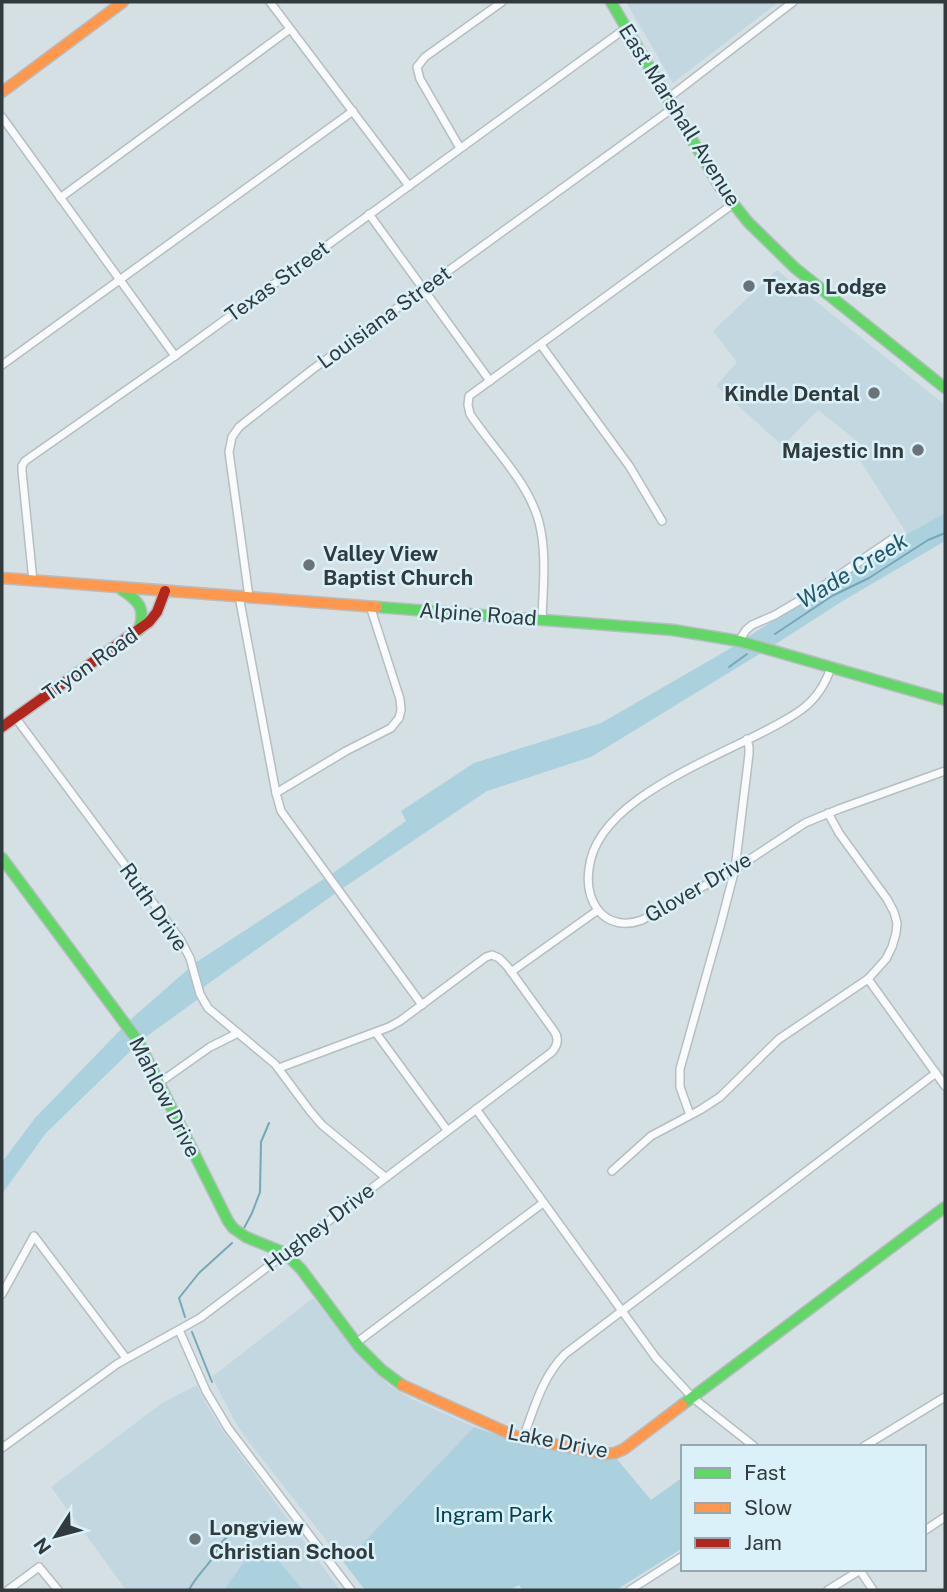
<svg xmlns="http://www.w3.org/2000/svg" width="947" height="1592" viewBox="0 0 947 1592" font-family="'Public Sans',sans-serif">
<rect width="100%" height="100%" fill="#d5e0e5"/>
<g fill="#c3d7e0">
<path d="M626 2H774L776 4 673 83Z"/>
<path d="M777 270 945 405V513L907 534 854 451 862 445 818 410 783 446 716 386 737 362 713 331Z"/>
<path d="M313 1298 367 1364 390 1386 410 1398 474 1427 344 1563 245 1437 233 1418 212 1377Z"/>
<path d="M197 1385 208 1407 222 1430 340 1590H126L51 1487 162 1403Z"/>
</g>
<g fill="#abd1df">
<path d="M945 513V541L841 602 779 642 591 757 487 791 343 888 205 986 197 1000 143 1039 46 1133 2 1194V1162L35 1118 130 1020 195 963 333 873 406 821 401 811 474 763 601 723 726 651 907 534Z"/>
<path d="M474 1427C523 1445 564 1454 616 1458L651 1500 683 1477V1548L616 1590H523L519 1585 510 1590H365L344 1563Z"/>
<path d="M269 1550 303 1590H224L252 1551Z"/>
</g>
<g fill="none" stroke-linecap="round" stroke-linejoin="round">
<g stroke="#76a7b8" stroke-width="2">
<path d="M775 634 832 596 869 578 928 540 945 533"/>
<path d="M729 667 747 654"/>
<path d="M243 1230 252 1213 260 1192 261 1142 269 1123"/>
<path d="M185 1317 179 1298 199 1273 232 1243"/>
<path d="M192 1332 212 1382"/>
<path d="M189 1590C194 1580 201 1573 208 1564 214 1557 217 1548 223 1541 235 1527 254 1520 272 1523 279 1524 285 1530 291 1533L296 1530"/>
</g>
<g stroke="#b6bec2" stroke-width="10">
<g id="street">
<path d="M270 2 409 186"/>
<path d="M667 99 793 2"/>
<path d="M2 117 175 356"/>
<path d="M460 148 420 79 417 67 425 57 502 2"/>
<path d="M60 198 290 29"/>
<path d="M369 214 490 381"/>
<path d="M541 345 630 467 662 521"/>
<path d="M2 365 353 111"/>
<path d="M33 581 22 471V466L25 461 175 356 626 28"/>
<path d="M239 596 276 793 281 811 422 1005"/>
<path d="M249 597 229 452 232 437 239 427 313 369 673 108"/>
<path d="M542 619C543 587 547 553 539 522 528 481 493 449 470 414L468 405 469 396 733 204"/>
<path d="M739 641 746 630 752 625 775 615 819 589 894 538"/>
<path d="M831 667C825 686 816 699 801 710 744 751 597 790 589 869 587 883 589 898 598 910 609 924 626 926 642 920L735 869 805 823 839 809 945 771"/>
<path d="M15 717 180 939 190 958 200 994 208 1008 275 1064 310 1111 322 1125 385 1177"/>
<path d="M276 793 346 751 391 728 399 718 401 710 400 699 370 606"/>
<path d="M511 972 598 910"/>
<path d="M868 979 945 1086"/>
<path d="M376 1033 447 1130"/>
<path d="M159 1083 210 1047 238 1033"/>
<path d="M476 1109 656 1358 693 1398 755 1447"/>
<path d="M690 1115 680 1087V1069L721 923 735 869 749 754V747L747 739"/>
<path d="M612 1171 651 1136 700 1110 720 1097 779 1039 868 979 886 959 892 947 896 933 897 923 894 912 887 899 839 833 828 813"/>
<path d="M2 1294 34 1236 126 1358"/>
<path d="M179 1330 206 1391 228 1428 351 1590"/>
<path d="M356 1343 543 1203"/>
<path d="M523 1438C534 1409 542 1377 565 1354L936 1073"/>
<path d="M863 1447 945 1397"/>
<path d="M2 1448 117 1364 200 1318 552 1052C558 1045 559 1038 554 1031L507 966 499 958 492 955 486 957 400 1021 389 1027 279 1068"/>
<path d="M924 1531 945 1517"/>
<path d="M859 1569 873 1590"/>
<path d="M8 1590 39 1567 58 1590"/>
<path d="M630 1590 683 1556"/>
<path d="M828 1590 862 1569"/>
</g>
</g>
<g stroke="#b6bec2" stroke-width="13">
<g id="fast">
<path d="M611 2 720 187 748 222 795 268 945 388"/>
<path d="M121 589C139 601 146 608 139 630"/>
<path d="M377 607 673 630 739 641 945 700"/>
<path d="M2 858 138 1041 228 1221 233 1228 246 1237 285 1253 301 1269 360 1348 382 1370 402 1385"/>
<path d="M682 1405 945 1207"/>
</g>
</g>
<g stroke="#b6bec2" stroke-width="13">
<g id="slow">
<path d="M2 92 123 2"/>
<path d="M2 578 377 607"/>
<path d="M402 1385 517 1437 604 1454 615 1453 624 1449 682 1405"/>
</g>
</g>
<g stroke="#b6bec2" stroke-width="13">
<path id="jam" d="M2 727 149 622 157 612 165 591"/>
</g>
<use href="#street" stroke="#f9fafb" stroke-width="7"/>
<use href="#fast" stroke="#63d668" stroke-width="10"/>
<use href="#slow" stroke="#ff974d" stroke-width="10"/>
<use href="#jam" stroke="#b3261e" stroke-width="10"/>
</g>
<g fill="#6a7478" stroke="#dbf1f9" stroke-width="2.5">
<circle cx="749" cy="286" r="7"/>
<circle cx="874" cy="393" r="7"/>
<circle cx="918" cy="450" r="7"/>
<circle cx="309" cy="565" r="7"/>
<circle cx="195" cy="1539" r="7"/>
</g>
<g text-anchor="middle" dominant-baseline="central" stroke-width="5" stroke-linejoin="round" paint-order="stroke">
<g font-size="21" fill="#313a3d" stroke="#dbf1f9">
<text transform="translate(680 115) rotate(58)">East Marshall Avenue</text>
<text transform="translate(277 281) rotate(-36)">Texas Street</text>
<text transform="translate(384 317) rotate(-36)">Louisiana Street</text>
<text transform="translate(478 614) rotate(4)">Alpine Road</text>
<text transform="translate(90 664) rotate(-35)">Tryon Road</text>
<text transform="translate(698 887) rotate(-30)">Glover Drive</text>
<text transform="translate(154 907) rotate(55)">Ruth Drive</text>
<text transform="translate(165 1097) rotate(63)">Mahlow Drive</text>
<text transform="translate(319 1227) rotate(-37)">Hughey Drive</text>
<text transform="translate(558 1441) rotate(11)">Lake Drive</text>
</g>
<g font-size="21" font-weight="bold" fill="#313a3d" stroke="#dbf1f9" text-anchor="start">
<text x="763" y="286">Texas Lodge</text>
<text x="860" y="393" text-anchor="end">Kindle Dental</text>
<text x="904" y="450" text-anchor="end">Majestic Inn</text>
<text x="323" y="553">Valley View<tspan x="323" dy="24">Baptist Church</tspan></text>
<text x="209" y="1527">Longview<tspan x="209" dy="24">Christian School</tspan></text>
</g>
<g font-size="21" fill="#034151" stroke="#dbf1f9">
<text x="494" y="1514">Ingram Park</text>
</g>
<g font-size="23" font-style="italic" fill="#215768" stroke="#dbf1f9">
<text transform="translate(852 570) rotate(-31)">Wade Creek</text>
</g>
</g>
<rect width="947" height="1592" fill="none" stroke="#313a3d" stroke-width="7"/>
<rect x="681" y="1445" width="245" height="126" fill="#dbf1f9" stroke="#97a8ae" stroke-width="2"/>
<rect x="695" y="1468" width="35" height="10" fill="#63d668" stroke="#97a8ae" stroke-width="2"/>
<text x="744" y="1480" font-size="21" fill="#313a3d">Fast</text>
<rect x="695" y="1503" width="35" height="10" fill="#ff974d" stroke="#97a8ae" stroke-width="2"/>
<text x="744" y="1515" font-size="21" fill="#313a3d">Slow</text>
<rect x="695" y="1538" width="35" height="10" fill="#b3261e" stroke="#97a8ae" stroke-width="2"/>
<text x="744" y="1550" font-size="21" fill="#313a3d">Jam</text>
<g transform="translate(56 1536) rotate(234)" stroke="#dbf1f9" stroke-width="5" paint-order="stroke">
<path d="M0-5L12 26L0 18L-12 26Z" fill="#313a3d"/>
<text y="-10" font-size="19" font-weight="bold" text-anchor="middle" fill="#313a3d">N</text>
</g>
</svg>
